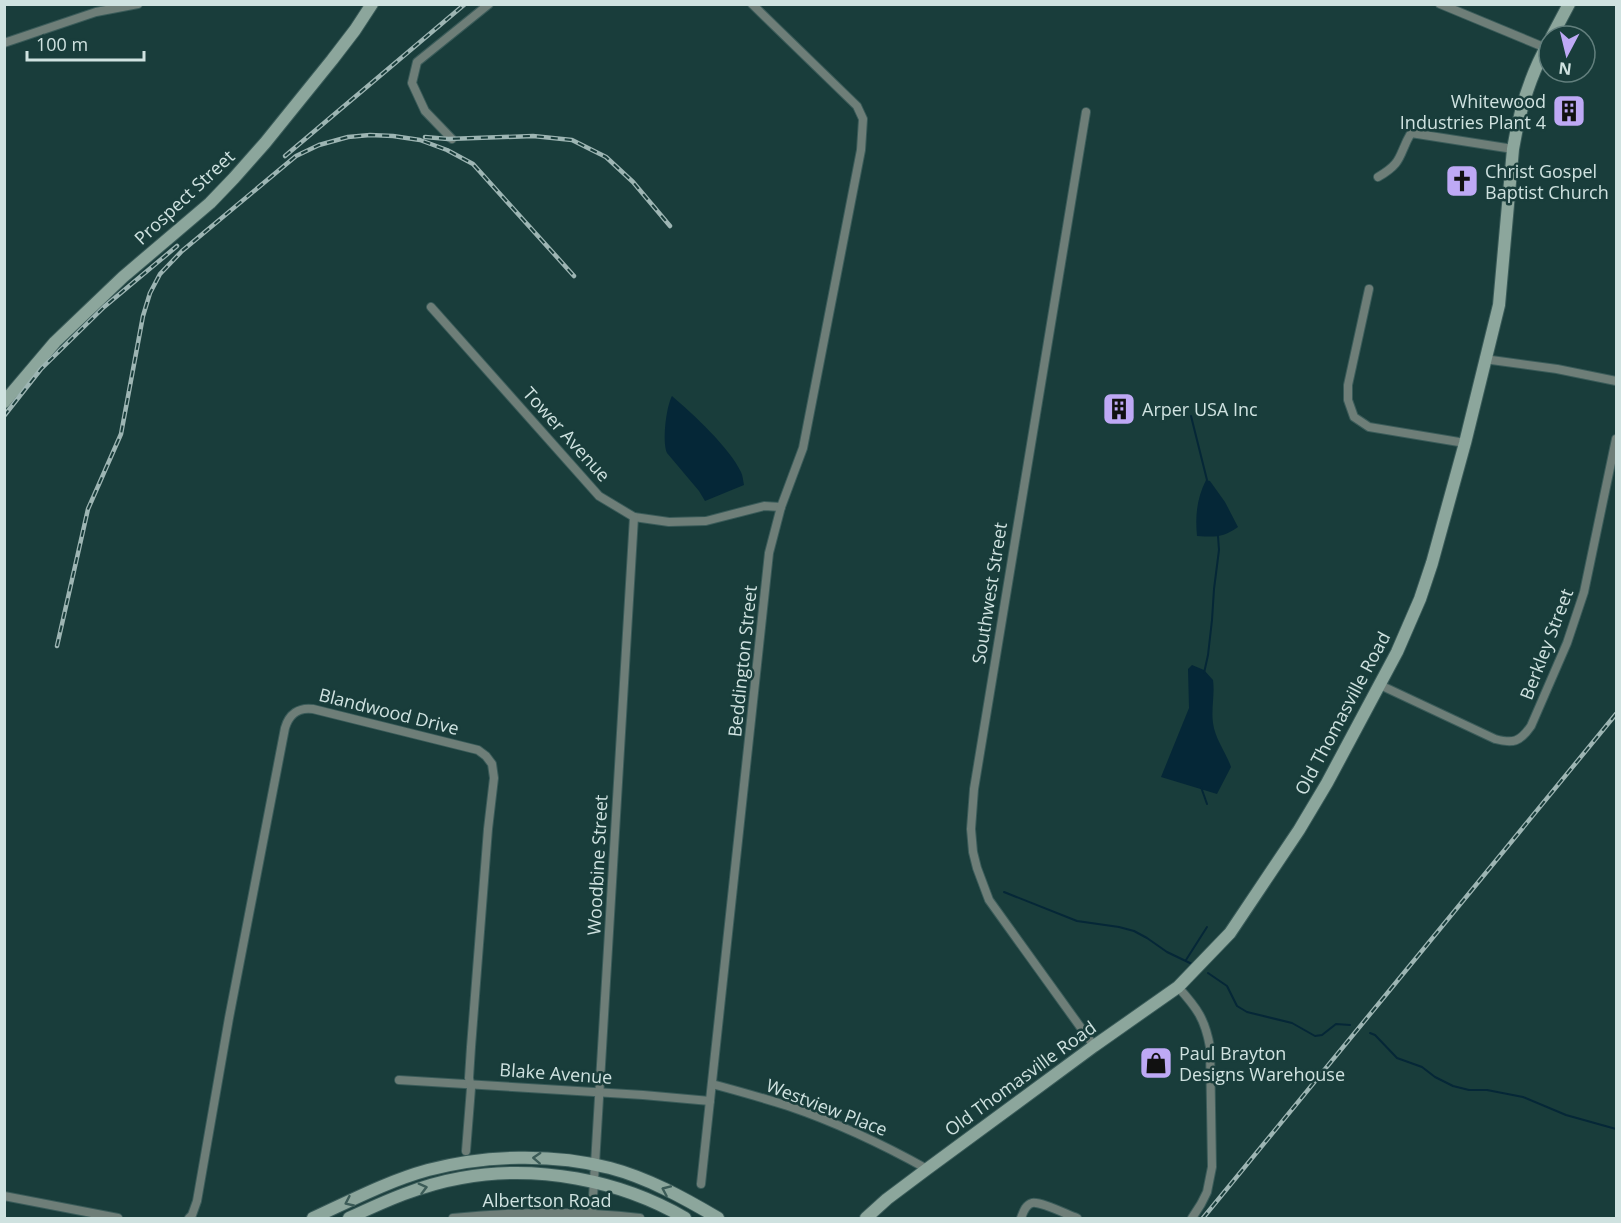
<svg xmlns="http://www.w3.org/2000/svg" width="1621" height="1223" viewBox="0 0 1621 1223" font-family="'Open Sans',sans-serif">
<rect width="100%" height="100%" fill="#193d3b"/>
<g fill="#052737">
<path d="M672 396C692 413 730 448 741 472 743 476 743 481 744 485L705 501 699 491 667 453C662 442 666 407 672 396Z"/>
<path d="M1206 480 1210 481 1225 502 1238 527C1222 538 1216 537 1197 536 1195 515 1197 498 1206 480Z"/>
<path d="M1192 665 1204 670 1213 680C1215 694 1211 709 1213 723 1215 739 1226 752 1231 767L1217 794 1161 777 1189 708 1188 669Z"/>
</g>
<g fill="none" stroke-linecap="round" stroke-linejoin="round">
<g stroke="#052737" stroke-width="2">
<path d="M1191 416 1207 480"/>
<path d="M1204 673 1208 655 1212 620 1214 589 1219 550 1218 536"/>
<path d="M1201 787 1207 804"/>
<path d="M1004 892 1077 921 1119 927 1134 931 1147 938 1167 952 1192 964"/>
<path d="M1186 960 1207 927"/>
<path d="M1208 973 1227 986 1237 1006 1247 1012 1292 1023 1315 1036 1322 1035 1336 1024 1350 1025"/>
<path d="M1370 1033 1375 1035 1397 1058 1422 1067 1435 1077 1453 1086 1469 1090H1487L1523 1097 1566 1115 1616 1129"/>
</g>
<g stroke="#3a5b59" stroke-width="10">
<g id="street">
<path d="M1440 4 1546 48"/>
<path d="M4 43 96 12 138 4"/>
<path d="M1086 112 974 789 971 829 973 852 977 868 989 900 1094 1046"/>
<path d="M452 139 425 111 412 83 417 62 489 4"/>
<path d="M1378 177C1404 162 1398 155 1411 133L1513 149"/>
<path d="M1369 289 1348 385V400L1354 417 1369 427 1465 443"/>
<path d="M431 307 599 496 634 517 669 522 706 521 764 506 781 507"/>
<path d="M1484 359 1557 369 1616 381"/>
<path d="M1380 685 1495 739C1513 744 1520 742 1531 726L1567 643 1584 592 1616 439"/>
<path d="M1178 987C1197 1008 1205 1019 1210 1047L1212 1167 1207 1192 1201 1204 1192 1218"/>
<path d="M399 1080 643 1095 710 1101"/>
<path d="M712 1084C738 1091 763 1098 788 1106 835 1122 884 1145 927 1169"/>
<path d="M701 1184 769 553 781 507 803 448 861 150 863 119 857 106 752 4"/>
<path d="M4 1196 118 1218"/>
<path d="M592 1214 634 517"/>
<path d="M189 1218 192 1215 197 1201 229 1018 285 728C289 714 299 707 313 709L478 750 486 756 492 764 494 778 488 829 471 1047 469 1078 471 1088 466 1151"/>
<path d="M453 1218C513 1212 581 1211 640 1218"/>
<path d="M1021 1218C1023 1213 1025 1205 1032 1203 1040 1201 1068 1215 1077 1218"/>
</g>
</g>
<g stroke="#3a5b59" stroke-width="14">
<g id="secondary">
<path d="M1552 36 1569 4"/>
<path d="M4 402 55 342 123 277 210 203 234 178 265 143 332 60 355 30 372 4"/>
<path d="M313 1218C350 1201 388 1181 428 1170 485 1155 552 1153 610 1168 648 1178 684 1198 718 1218"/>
<path d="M349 1218C385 1201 421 1185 461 1178 536 1164 620 1180 685 1218"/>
<path d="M866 1218 887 1199 927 1169 1094 1046 1178 987 1230 933 1299 830 1327 783 1397 652 1420 599 1432 563 1465 443 1499 305 1513 149C1519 113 1531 73 1549 42"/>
</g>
</g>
<use href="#street" stroke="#6e7e78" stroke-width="8"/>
<use href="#secondary" stroke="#8ca69c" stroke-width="12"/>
<g stroke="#9db5b3" stroke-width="4.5">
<g id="rail">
<path d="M425 137 448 139 533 136 572 140 606 157 633 182 670 226"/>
<path d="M285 156 465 4"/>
<path d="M4 416 41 369 104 307 177 246"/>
<path d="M57 646 88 509 121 434 143 316 150 293 160 274 182 251 296 156 319 145 348 137 370 135 393 136 420 140 447 150 473 164 574 276"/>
<path d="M1203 1218 1616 714"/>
</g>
</g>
<use href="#rail" stroke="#193d3b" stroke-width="2" stroke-dasharray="7" stroke-linecap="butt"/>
</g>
<defs><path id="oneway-chevron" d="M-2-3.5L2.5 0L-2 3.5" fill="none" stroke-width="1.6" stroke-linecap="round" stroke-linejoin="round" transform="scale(1.5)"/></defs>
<g stroke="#3c5c58">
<use href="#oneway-chevron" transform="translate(537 1158) rotate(-177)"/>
<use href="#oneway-chevron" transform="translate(423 1188) rotate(-15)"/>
<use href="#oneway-chevron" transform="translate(666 1190) rotate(-156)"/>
<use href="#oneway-chevron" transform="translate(349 1202) rotate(155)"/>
</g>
<defs>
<g id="building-square" transform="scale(1.725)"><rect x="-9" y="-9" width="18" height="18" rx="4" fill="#bea9f5" stroke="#193d3b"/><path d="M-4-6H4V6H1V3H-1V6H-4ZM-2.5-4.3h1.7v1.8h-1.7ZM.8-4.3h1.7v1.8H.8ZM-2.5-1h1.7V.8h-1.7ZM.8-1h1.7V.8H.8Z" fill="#111"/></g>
<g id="church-square" transform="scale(1.725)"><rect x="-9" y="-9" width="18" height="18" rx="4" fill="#bea9f5" stroke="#193d3b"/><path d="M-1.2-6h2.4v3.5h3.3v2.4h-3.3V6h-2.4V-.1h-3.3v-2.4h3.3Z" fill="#111"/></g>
<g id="shop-square" transform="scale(1.725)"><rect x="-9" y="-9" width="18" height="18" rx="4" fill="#bea9f5" stroke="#193d3b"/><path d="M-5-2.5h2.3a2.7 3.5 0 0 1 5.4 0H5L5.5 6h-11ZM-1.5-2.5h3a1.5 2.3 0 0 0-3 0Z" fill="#111"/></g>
</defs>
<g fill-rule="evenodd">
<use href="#building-square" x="1569" y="111"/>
<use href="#church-square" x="1462" y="181"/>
<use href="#building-square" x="1119" y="409"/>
<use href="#shop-square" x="1156" y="1063"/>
</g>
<g text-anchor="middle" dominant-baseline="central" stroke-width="5" stroke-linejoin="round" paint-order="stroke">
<g font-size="18" fill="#cfe2e0" stroke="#193d3b" text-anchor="start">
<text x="1546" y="101" text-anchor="end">Whitewood<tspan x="1546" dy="21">Industries Plant 4</tspan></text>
<text x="1485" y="171">Christ Gospel<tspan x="1485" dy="21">Baptist Church</tspan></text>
<text x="1142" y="409">Arper USA Inc</text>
<text x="1179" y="1053">Paul Brayton<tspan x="1179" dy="21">Designs Warehouse</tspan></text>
</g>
<g font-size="18" fill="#cfe2e0" stroke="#193d3b">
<text transform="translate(184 197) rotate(-43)">Prospect Street</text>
<text transform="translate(567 434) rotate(48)">Tower Avenue</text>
<text transform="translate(989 593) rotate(-81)">Southwest Street</text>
<text transform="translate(1546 644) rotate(-69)">Berkley Street</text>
<text transform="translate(742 661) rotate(-84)">Beddington Street</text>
<text transform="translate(389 711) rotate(14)">Blandwood Drive</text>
<text transform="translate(1342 713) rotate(-62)">Old Thomasville Road</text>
<text transform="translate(597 865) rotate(-87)">Woodbine Street</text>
<text transform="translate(556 1073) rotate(4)">Blake Avenue</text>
<text transform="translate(1020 1078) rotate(-36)">Old Thomasville Road</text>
<text transform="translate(827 1107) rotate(21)">Westview Place</text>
<text x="547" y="1200">Albertson Road</text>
</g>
</g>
<rect width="1621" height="1223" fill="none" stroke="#cfe2e0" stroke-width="12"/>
<g transform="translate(1567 54) rotate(187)"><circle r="28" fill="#193d3b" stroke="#627f7d" stroke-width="1.5"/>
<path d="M0-4.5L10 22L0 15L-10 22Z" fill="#bea9f5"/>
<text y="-9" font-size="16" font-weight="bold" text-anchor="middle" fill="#cfe2e0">N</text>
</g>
<path d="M27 51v9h117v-9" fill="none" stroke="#cfe2e0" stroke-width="3"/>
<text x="36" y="51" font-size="18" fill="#cfe2e0" stroke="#193d3b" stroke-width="4.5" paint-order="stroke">100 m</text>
</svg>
